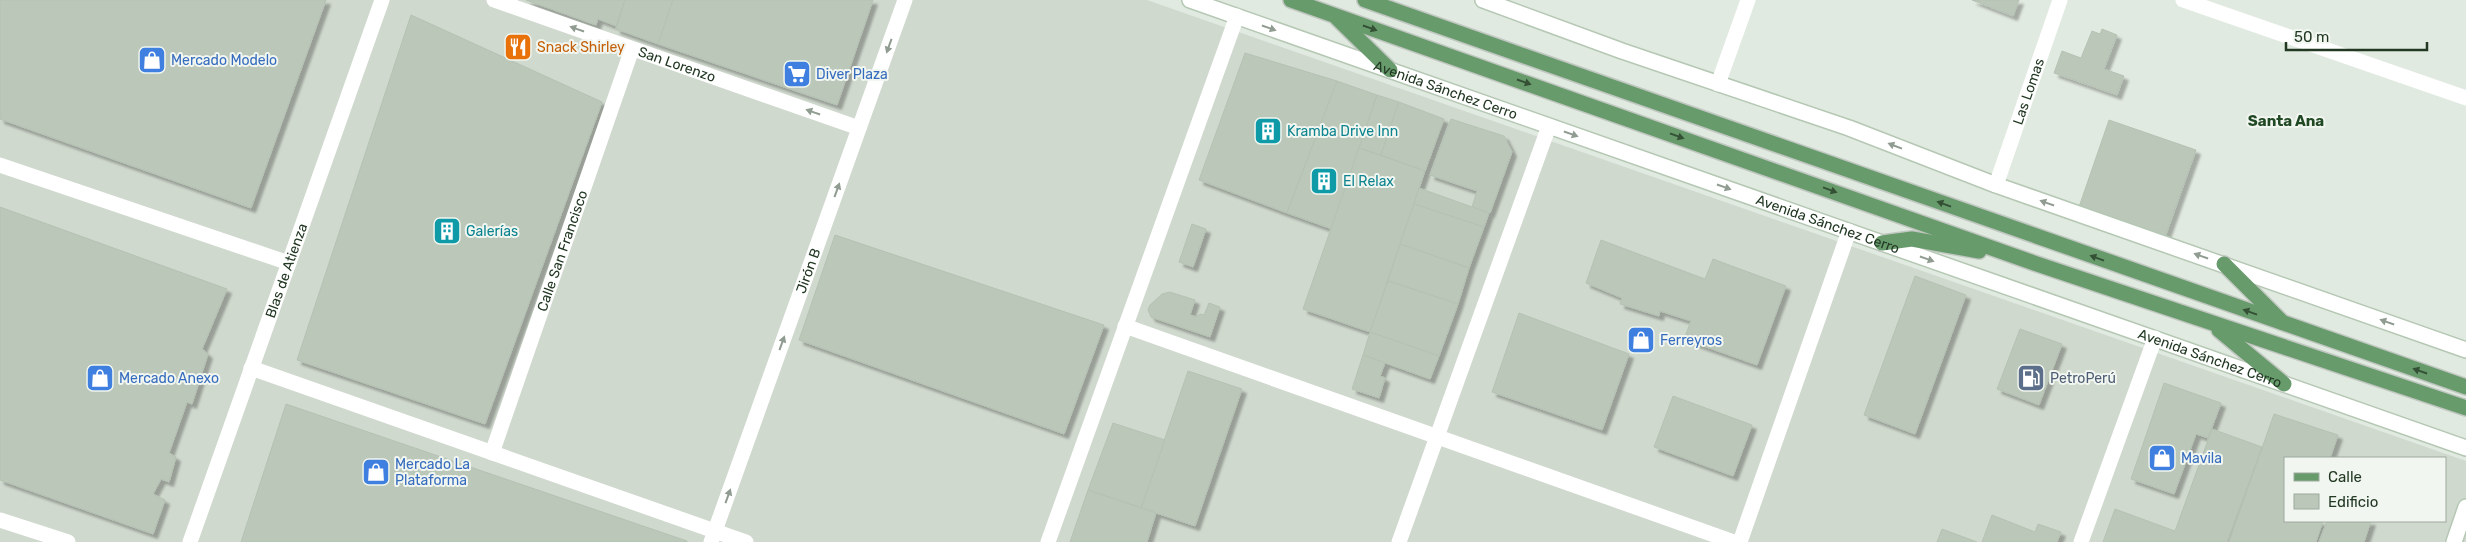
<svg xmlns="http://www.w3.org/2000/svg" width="2466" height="542" viewBox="0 0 2466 542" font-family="Rubik,sans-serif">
<defs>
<filter id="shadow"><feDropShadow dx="4.5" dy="4.5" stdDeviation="1" flood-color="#0004"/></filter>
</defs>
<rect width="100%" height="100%" fill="#e1eae0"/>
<path fill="#d0d9ce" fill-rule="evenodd" d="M0 0H1147L2466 461V542H0ZM2285 458H2445V521H2285Z"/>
<g fill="#bac7b9" stroke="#b5c2b3" filter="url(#shadow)">
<path d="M0 0H326L251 208 0 119Z"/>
<path d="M526 0H625L616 26 598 19 596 25Z"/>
<path d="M625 0H673L658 44 616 29Z"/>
<path d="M673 0H873L837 105 658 44Z"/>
<path d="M1972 0H2019L2013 16Z"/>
<path d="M411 15 602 102 485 424 297 360Z"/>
<path d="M2102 29 2117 35 2104 69 2124 76 2117 95 2054 73 2062 51 2081 58 2092 31 2100 34Z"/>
<path d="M1245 53 1337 81 1287 213 1199 180Z"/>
<path d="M1337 81 1377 95 1332 229 1287 213Z"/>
<path d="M1377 95 1399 102 1381 155 1359 148Z"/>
<path d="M1399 102 1444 119 1425 171 1381 155Z"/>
<path d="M1451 119 1504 136 1512 152 1490 213 1472 207 1477 191 1430 175Z"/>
<path d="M2109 120 2196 150 2165 237 2079 207Z"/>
<path d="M1359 148 1425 171 1370 332 1303 309Z"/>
<path d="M1419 188 1489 213 1484 227 1414 204Z"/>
<path d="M1414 204 1484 227 1469 268 1400 244Z"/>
<path d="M0 207 227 289 202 349 208 354 192 404 187 402 169 453 176 457 169 482 161 479 153 494 165 500 153 534 0 480Z"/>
<path d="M1192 224 1206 229 1193 267 1179 262Z"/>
<path d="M835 235 1104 325 1064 434 799 340Z"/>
<path d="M1601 240 1705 279 1713 259 1786 286 1757 365 1684 339 1691 321 1660 311 1659 316 1620 304 1622 298 1586 283Z"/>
<path d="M1400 244 1469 268 1458 304 1388 281Z"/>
<path d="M1915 276 1966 295 1915 434 1864 415Z"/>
<path d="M1388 281 1458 304 1439 356 1370 332Z"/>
<path d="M1170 292 1195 300 1190 315 1197 317 1200 314 1204 315 1209 303 1220 307 1210 337 1151 317 1148 310 1150 305 1162 294Z"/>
<path d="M1519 313 1629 354 1602 430 1492 392Z"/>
<path d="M2020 329 2062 344 2039 405 1997 389Z"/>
<path d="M1370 332 1439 356 1430 379 1363 355Z"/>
<path d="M1363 355 1385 363 1380 376 1385 378 1379 398 1352 389Z"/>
<path d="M1188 371 1242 389 1195 526 1141 508Z"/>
<path d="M2164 383 2221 403 2208 438 2196 434 2174 494 2131 479Z"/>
<path d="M1673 396 1752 425 1733 476 1654 447Z"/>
<path d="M286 404 687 541V542H241Z"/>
<path d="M2274 414 2338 435 2330 458H2285V521H2323L2316 542H2229Z"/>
<path d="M1113 423 1165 440 1141 508 1088 490Z"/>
<path d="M2212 429 2262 447 2227 542H2103L2115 509 2175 531Z"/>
<path d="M1088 490 1156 513 1147 542H1070Z"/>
<path d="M1992 515 2035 532 2038 524 2061 532 2057 542H1982Z"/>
<path d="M2327 521H2371L2364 542H2319Z"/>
<path d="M1942 529 1977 542H1937Z"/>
</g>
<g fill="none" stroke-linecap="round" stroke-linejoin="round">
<g stroke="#b5c8b4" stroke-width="18">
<g id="secondary">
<path id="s6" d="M1190 0 2466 448"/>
<path d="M1483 0 1622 51 1849 128 1996 185 2466 350"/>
<path d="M2454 542 2466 507"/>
</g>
</g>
<g stroke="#c1c7c1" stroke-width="18">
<g id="primary">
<path d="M1291 0 2034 263 2466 408"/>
<path d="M1365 0 2466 387"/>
<path d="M1337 18 1390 70"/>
<path d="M1882 243 1912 239 1979 251"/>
<path d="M2224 264 2282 322"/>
<path d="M2219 330 2284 384"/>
</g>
</g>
<g stroke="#fff" stroke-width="15">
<path id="s1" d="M494 0 859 128"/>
<path d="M1718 84 1748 0"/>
<path d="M0 165 289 263"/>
<path id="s2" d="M1996 185 2060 0"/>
<path d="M1125 326 1734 542"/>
<path d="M251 368 746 542"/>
<path id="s3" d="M492 453 632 49"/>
<path d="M0 520 68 542"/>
<path id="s4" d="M190 542 382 0"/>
<path id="s5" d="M711 542 905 0"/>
<path d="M1048 542 1237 16"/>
<path d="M1399 542 1549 126"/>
<path d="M1740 542 1849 231"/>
<path d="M2081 542 2155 338"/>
</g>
<path stroke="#fff" stroke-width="15" d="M2183 0 2466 98"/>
<use href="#secondary" stroke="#fff" stroke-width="15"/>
<use href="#primary" stroke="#689b6c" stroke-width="15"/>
</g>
<defs><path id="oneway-solid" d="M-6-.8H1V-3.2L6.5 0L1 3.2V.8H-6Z" transform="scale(1.25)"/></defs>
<g fill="#909c91">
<use href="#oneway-solid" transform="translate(1269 28) rotate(19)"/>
<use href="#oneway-solid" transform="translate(577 29) rotate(-161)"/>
<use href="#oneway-solid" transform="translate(889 46) rotate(110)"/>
<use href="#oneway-solid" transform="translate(813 112) rotate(-161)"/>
<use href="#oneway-solid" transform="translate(1571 134) rotate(19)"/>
<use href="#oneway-solid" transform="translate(1895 146) rotate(-159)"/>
<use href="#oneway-solid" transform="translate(1724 187) rotate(19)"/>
<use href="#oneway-solid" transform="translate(837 190) rotate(-70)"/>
<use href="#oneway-solid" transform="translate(2047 203) rotate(-161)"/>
<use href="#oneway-solid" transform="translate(2201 256) rotate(-161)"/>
<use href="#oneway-solid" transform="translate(1927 259) rotate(19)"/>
<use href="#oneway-solid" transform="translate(2387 322) rotate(-161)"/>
<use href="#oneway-solid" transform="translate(782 343) rotate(-70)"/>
<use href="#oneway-solid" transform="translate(728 496) rotate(-70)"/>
</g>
<g fill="#345135">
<use href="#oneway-solid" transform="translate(1370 28) rotate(19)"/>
<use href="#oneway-solid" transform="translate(1524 82) rotate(19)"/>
<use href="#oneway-solid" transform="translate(1677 136) rotate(20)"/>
<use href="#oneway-solid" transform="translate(1830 190) rotate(20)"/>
<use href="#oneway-solid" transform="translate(1944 204) rotate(-160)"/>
<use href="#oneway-solid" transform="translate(2097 258) rotate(-160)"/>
<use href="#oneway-solid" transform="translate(2250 312) rotate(-160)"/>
<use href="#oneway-solid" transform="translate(2420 371) rotate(-161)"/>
</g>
<defs>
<g id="restaurant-square" transform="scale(1.4375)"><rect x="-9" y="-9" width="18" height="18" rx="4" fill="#e8710a" stroke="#f1f6f0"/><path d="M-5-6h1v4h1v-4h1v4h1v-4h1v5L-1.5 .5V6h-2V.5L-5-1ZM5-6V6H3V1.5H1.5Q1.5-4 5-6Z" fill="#fff"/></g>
<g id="shop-square" transform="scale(1.4375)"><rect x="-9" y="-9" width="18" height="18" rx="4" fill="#3f7fe0" stroke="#f1f6f0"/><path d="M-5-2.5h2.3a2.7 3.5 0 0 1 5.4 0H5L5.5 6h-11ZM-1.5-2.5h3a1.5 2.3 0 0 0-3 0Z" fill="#fff"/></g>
<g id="supermarket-square" transform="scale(1.4375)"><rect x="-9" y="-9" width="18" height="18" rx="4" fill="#3f7fe0" stroke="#f1f6f0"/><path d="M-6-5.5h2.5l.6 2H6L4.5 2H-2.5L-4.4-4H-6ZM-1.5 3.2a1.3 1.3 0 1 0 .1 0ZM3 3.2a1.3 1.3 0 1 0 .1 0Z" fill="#fff"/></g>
<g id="building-square" transform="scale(1.4375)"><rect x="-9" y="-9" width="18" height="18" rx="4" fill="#0f9aa8" stroke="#f1f6f0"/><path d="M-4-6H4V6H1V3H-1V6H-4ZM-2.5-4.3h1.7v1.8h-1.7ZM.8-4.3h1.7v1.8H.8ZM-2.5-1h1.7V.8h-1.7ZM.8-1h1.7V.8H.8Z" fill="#fff"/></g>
<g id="fuel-square" transform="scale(1.4375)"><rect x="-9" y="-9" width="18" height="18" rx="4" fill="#5c6f8a" stroke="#f1f6f0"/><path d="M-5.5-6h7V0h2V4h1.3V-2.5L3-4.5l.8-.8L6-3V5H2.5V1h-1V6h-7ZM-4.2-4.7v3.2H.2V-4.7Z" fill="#fff"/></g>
</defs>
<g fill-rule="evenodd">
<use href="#restaurant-square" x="518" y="47"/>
<use href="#shop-square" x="152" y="60"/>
<use href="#supermarket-square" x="797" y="74"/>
<use href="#building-square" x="1268" y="131"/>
<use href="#building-square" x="1324" y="181"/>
<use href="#building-square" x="447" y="231"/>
<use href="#shop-square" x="1641" y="340"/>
<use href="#shop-square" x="100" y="378"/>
<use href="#fuel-square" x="2031" y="378"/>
<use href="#shop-square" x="2162" y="458"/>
<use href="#shop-square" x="376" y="472"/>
</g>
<g text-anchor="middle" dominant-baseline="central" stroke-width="4" stroke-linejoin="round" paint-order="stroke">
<g font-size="14" fill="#c56008" stroke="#f1f6f0" text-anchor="start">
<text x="537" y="47">Snack Shirley</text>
</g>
<g font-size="14" fill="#366cbe" stroke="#f1f6f0" text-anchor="start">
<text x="171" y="60">Mercado Modelo</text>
<text x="816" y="74">Diver Plaza</text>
<text x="1660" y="340">Ferreyros</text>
<text x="119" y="378">Mercado Anexo</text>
<text x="2181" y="458">Mavila</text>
<text x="395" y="464">Mercado La<tspan x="395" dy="16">Plataforma</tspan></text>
</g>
<g font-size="14" fill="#223823" stroke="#f1f6f0">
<text stroke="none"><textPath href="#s1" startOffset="194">San Lorenzo</textPath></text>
<text stroke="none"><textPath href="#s6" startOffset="271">Avenida Sánchez Cerro</textPath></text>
<text stroke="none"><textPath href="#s2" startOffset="99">Las Lomas</textPath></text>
<text stroke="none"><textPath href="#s6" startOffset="676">Avenida Sánchez Cerro</textPath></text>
<text stroke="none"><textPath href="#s3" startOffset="214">Calle San Francisco</textPath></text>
<text stroke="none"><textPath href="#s4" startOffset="288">Blas de Atienza</textPath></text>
<text stroke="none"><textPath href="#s5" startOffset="288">Jirón B</textPath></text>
<text stroke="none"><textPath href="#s6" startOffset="1081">Avenida Sánchez Cerro</textPath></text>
</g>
<g font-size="14" fill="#0d838f" stroke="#f1f6f0" text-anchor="start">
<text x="1287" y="131">Kramba Drive Inn</text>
<text x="1343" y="181">El Relax</text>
<text x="466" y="231">Galerías</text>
</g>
<g font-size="14" fill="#4e5e75" stroke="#f1f6f0" text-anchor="start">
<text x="2050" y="378">PetroPerú</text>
</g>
<g font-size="15" font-weight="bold" fill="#204823" stroke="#f1f6f0">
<text x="2286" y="121">Santa Ana</text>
</g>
</g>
<rect x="2284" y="457" width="162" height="65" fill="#f1f6f0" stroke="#9eaa9e"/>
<rect x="2294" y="473" width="25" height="8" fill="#689b6c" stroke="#9eaa9e"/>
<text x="2328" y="482" font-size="15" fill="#223823">Calle</text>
<rect x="2294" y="494" width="25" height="15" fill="#bac7b9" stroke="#9eaa9e"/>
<text x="2328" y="507" font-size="15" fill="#223823">Edificio</text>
<path d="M2286 42v8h141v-8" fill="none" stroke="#223823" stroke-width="2.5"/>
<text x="2294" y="42" font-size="15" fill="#223823" stroke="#f1f6f0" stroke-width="4" paint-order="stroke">50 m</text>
</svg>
